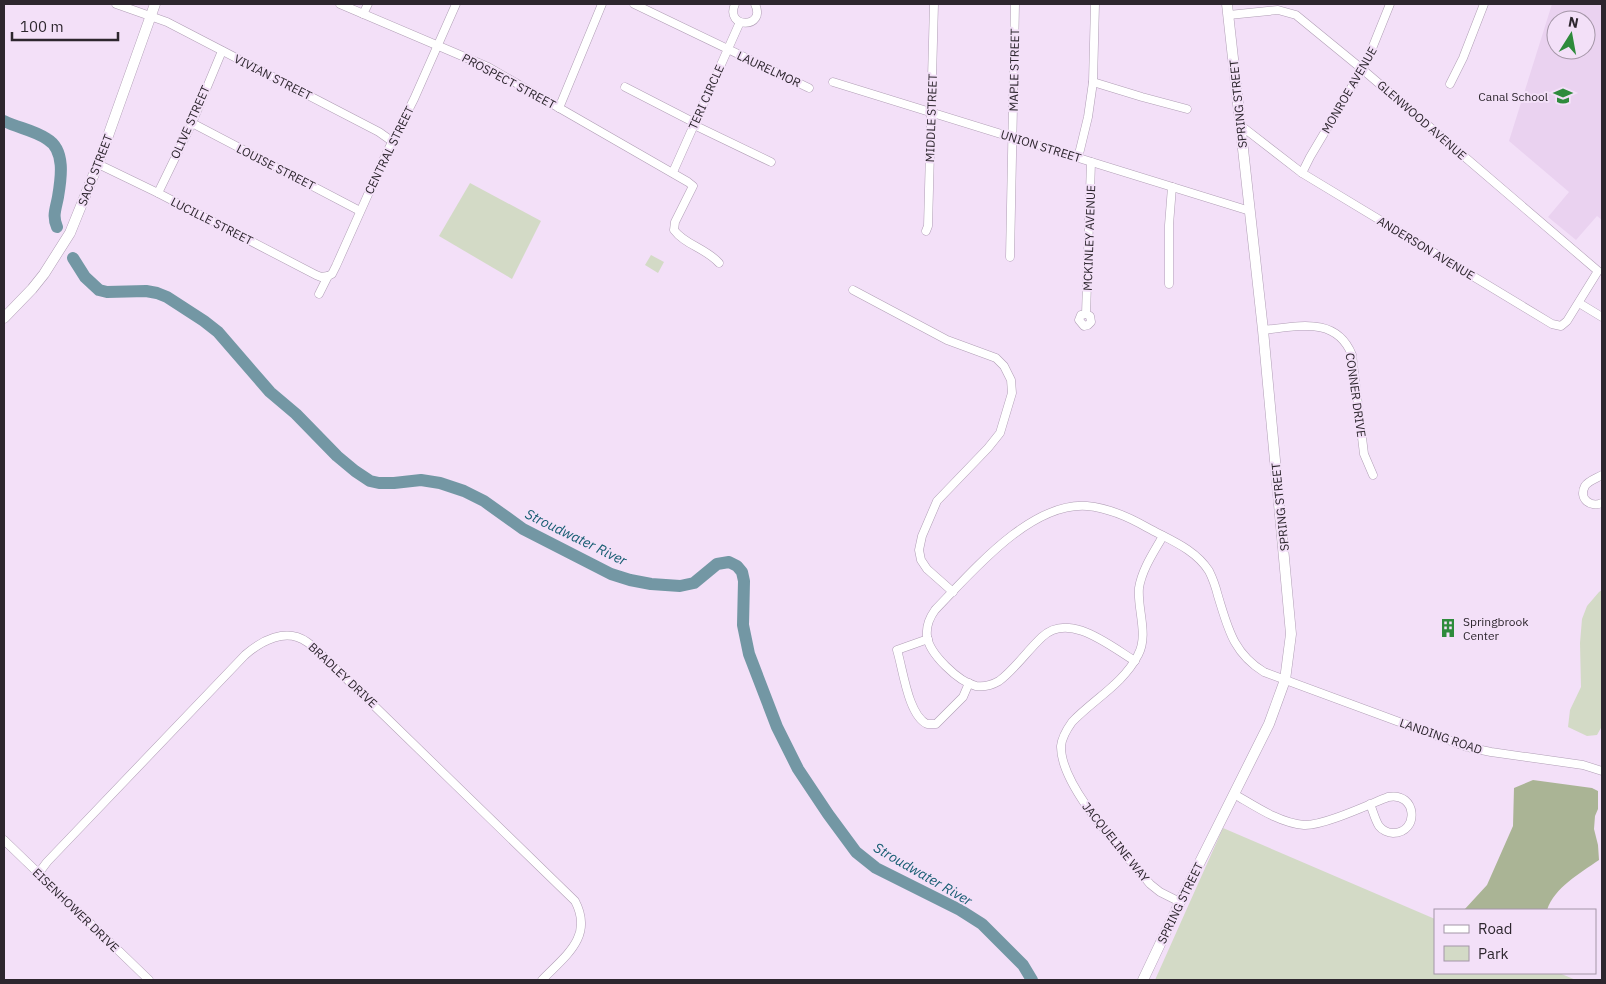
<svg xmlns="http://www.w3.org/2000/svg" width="1606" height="984" viewBox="0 0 1606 984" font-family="'IBM Plex Sans',sans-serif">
<rect width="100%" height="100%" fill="#f3e0f8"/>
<path fill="#ead2f0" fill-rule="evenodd" d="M1552 4H1602V220L1597 216 1576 240 1548 217 1569 192 1509 141ZM1556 20H1586V50H1556Z"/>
<g fill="#d3dac6">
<path d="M470 183 541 221 512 279 439 236Z"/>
<path d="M651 255 664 262 658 273 645 265Z"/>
<path d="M1602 590V726L1597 735 1587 736 1568 727 1570 710 1581 687 1580 643 1582 619 1587 606 1599 592Z"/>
<path d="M1223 828 1435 919V973H1559L1576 980H1155Z"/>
</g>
<path fill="#aab495" d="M1533 780 1592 788 1598 791V809L1595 816 1594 829 1598 845 1599 860C1579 874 1555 887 1547 910H1464L1487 885 1513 826 1514 788Z"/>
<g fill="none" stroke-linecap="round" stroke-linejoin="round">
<g stroke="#7397a4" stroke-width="12">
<path d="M4 121C18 128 34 130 47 139 66 150 61 179 58 197 56 208 52 216 57 227"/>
<path d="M73 258 85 277 99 290 107 292 146 291 157 293 167 297 204 321 218 332 270 392 296 414 337 456 355 471 370 481 379 483H394L421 480 440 483 464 491 484 501 523 529 611 574 630 580 651 584 680 586 694 583 717 564 729 562 737 566 742 572 744 581 743 625 749 654 777 727 798 769 828 814 856 852 876 868 960 910 982 924 1023 965 1032 980"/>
</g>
<g stroke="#b09eb5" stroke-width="9">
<g id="minor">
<path d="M116 4 167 22 379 132 393 142"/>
<path d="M340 4 488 67 688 182 693 186 675 222 674 230C684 244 707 249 719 263"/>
<path d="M634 4 809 88"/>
<path d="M735 4C724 29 767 29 755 4"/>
<path d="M363 14 368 4"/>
<path d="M1229 15 1278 10 1296 15 1362 69 1598 271 1567 321 1561 326 1552 324 1302 173 1240 125"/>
<path d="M833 82 1250 211"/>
<path d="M1093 82 1142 97 1187 109"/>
<path d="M1450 84 1463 58 1484 4"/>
<path d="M625 87 695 123"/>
<path d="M559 108 602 4"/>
<path d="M192 123 360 211"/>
<path d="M694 125 771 162"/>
<path d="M1078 158 1088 117 1093 82 1095 4"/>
<path d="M98 164 158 193 316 275 321 277 328 276"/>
<path d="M673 172 740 22"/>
<path d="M1302 173 1310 157 1367 61 1390 4"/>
<path d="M158 193 192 123 222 51"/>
<path d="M926 231 928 226 934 4"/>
<path d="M1010 257 1015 4"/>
<path d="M1169 284V225L1172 187"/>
<path d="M853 290 947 340 996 358 1004 366 1011 380 1012 393 1000 433 988 448 937 501 922 536 919 550 921 560 927 569 953 592"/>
<path d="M319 294 328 276 332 274 336 266 387 152 414 99 456 4"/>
<path d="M1579 303 1602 317"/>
<path d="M1086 314 1090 316 1091 322 1088 325 1084 326 1079 320 1081 315 1086 314 1091 162"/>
<path d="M1263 330C1296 327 1336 315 1352 355L1364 454 1373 475"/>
<path d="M1602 475C1597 478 1588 481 1585 486 1578 499 1591 508 1602 503"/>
<path d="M1163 536C1154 552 1142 569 1139 588 1137 609 1149 635 1138 655 1123 684 1094 699 1072 722 1067 729 1062 737 1061 746 1060 787 1125 853 1150 884L1160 892 1180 902"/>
<path d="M928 639 897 650C903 669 908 715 927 724H936L963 697 969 683"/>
<path d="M1135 661C1110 646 1069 611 1042 637 1027 651 1015 669 999 681 992 685 983 687 976 686 959 682 929 654 927 636 926 627 930 617 935 610 972 572 1030 502 1087 506 1109 508 1129 517 1148 528 1170 540 1195 549 1209 571 1213 579 1216 588 1218 596 1228 628 1233 653 1264 672L1467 747 1491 752 1583 765 1602 771"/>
<path d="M1234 794C1255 806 1279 823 1304 825 1323 826 1368 805 1388 797 1417 791 1420 833 1393 833 1388 833 1382 830 1379 826 1375 820 1373 811 1370 804"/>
<path d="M4 840 149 980"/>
<path d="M38 874 47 862 245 655C261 641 286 627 307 642 313 646 319 652 325 658L575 901C594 937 565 956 542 980"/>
</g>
</g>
<g stroke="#b09eb5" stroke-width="11">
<g id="major">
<path d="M4 318 32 289 44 274 70 233 98 164 155 4"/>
<path d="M1143 980 1180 902 1269 724 1285 680 1291 634 1263 330 1227 4"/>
</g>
</g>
<use href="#minor" stroke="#fff" stroke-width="8"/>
<use href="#major" stroke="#fff" stroke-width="10"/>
</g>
<defs>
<g id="school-bare" transform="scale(1.5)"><path d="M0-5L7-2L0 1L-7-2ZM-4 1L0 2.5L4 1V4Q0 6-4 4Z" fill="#2e8b3c" stroke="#f3e0f8" stroke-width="2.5" paint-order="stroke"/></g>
<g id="building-bare" transform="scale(1.5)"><path d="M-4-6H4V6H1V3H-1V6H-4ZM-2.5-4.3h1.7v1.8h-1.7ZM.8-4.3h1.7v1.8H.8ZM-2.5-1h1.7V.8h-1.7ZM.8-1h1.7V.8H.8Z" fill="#2e8b3c" stroke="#f3e0f8" stroke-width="2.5" paint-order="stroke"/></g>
</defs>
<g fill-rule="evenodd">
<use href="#school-bare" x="1563" y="96"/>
<use href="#building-bare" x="1448" y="628"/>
</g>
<g text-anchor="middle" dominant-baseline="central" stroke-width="4" stroke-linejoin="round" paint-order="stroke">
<g font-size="12" fill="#2d262e" stroke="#f3e0f8">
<text transform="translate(769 69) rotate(25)">LAURELMOR</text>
<text transform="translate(1014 70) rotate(-89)">MAPLE STREET</text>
<text transform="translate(273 77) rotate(27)">VIVIAN STREET</text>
<text transform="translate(509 81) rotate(28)">PROSPECT STREET</text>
<text transform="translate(1349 90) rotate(-60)">MONROE AVENUE</text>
<text transform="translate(706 97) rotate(-66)">TERI CIRCLE</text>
<text transform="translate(1238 104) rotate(-96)">SPRING STREET</text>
<text transform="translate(931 118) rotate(-88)">MIDDLE STREET</text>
<text transform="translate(1422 120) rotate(41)">GLENWOOD AVENUE</text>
<text transform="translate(190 122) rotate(-66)">OLIVE STREET</text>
<text transform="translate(1041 146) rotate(17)">UNION STREET</text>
<text transform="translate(389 150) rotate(-64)">CENTRAL STREET</text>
<text transform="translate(276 167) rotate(27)">LOUISE STREET</text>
<text transform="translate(95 170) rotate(-69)">SACO STREET</text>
<text transform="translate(212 221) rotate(27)">LUCILLE STREET</text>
<text transform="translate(1089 238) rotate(-88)">MCKINLEY AVENUE</text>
<text transform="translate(1426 248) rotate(31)">ANDERSON AVENUE</text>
<text transform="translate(1356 395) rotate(82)">CONNER DRIVE</text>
<text transform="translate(1280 507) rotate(-96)">SPRING STREET</text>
<text transform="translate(343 675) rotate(43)">BRADLEY DRIVE</text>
<text transform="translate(1441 736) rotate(19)">LANDING ROAD</text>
<text transform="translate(1116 842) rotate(51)">JACQUELINE WAY</text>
<text transform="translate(1180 903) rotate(-64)">SPRING STREET</text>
<text transform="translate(76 910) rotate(44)">EISENHOWER DRIVE</text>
</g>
<g font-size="12" fill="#2d262e" stroke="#f3e0f8" text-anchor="end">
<text x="1548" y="96">Canal School</text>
<text x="1463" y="621" text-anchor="start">Springbrook<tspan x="1463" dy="14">Center</tspan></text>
</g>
<g font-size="14" font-style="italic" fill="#155c71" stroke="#f3e0f8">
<text transform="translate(576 537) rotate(26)">Stroudwater River</text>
<text transform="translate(923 874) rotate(30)">Stroudwater River</text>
</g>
</g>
<rect width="1606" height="984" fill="none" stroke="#2d262e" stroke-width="10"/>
<rect x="1434" y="909" width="162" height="65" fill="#f3e0f8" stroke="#a496a7"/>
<rect x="1444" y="925" width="25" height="8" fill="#ffffff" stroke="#a496a7"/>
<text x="1478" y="934" font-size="15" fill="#2d262e">Road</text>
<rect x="1444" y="946" width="25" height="15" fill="#d3dac6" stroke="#a496a7"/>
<text x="1478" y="959" font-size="15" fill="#2d262e">Park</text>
<g transform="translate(1571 35) rotate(11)"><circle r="24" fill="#f3e0f8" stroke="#a496a7"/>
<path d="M0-4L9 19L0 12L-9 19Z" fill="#2e8b3c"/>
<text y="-8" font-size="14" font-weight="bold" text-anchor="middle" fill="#2d262e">N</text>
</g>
<path d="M12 32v8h106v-8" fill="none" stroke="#2d262e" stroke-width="2.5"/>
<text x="20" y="32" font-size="15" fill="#2d262e" stroke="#f3e0f8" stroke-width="4" paint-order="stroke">100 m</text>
</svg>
